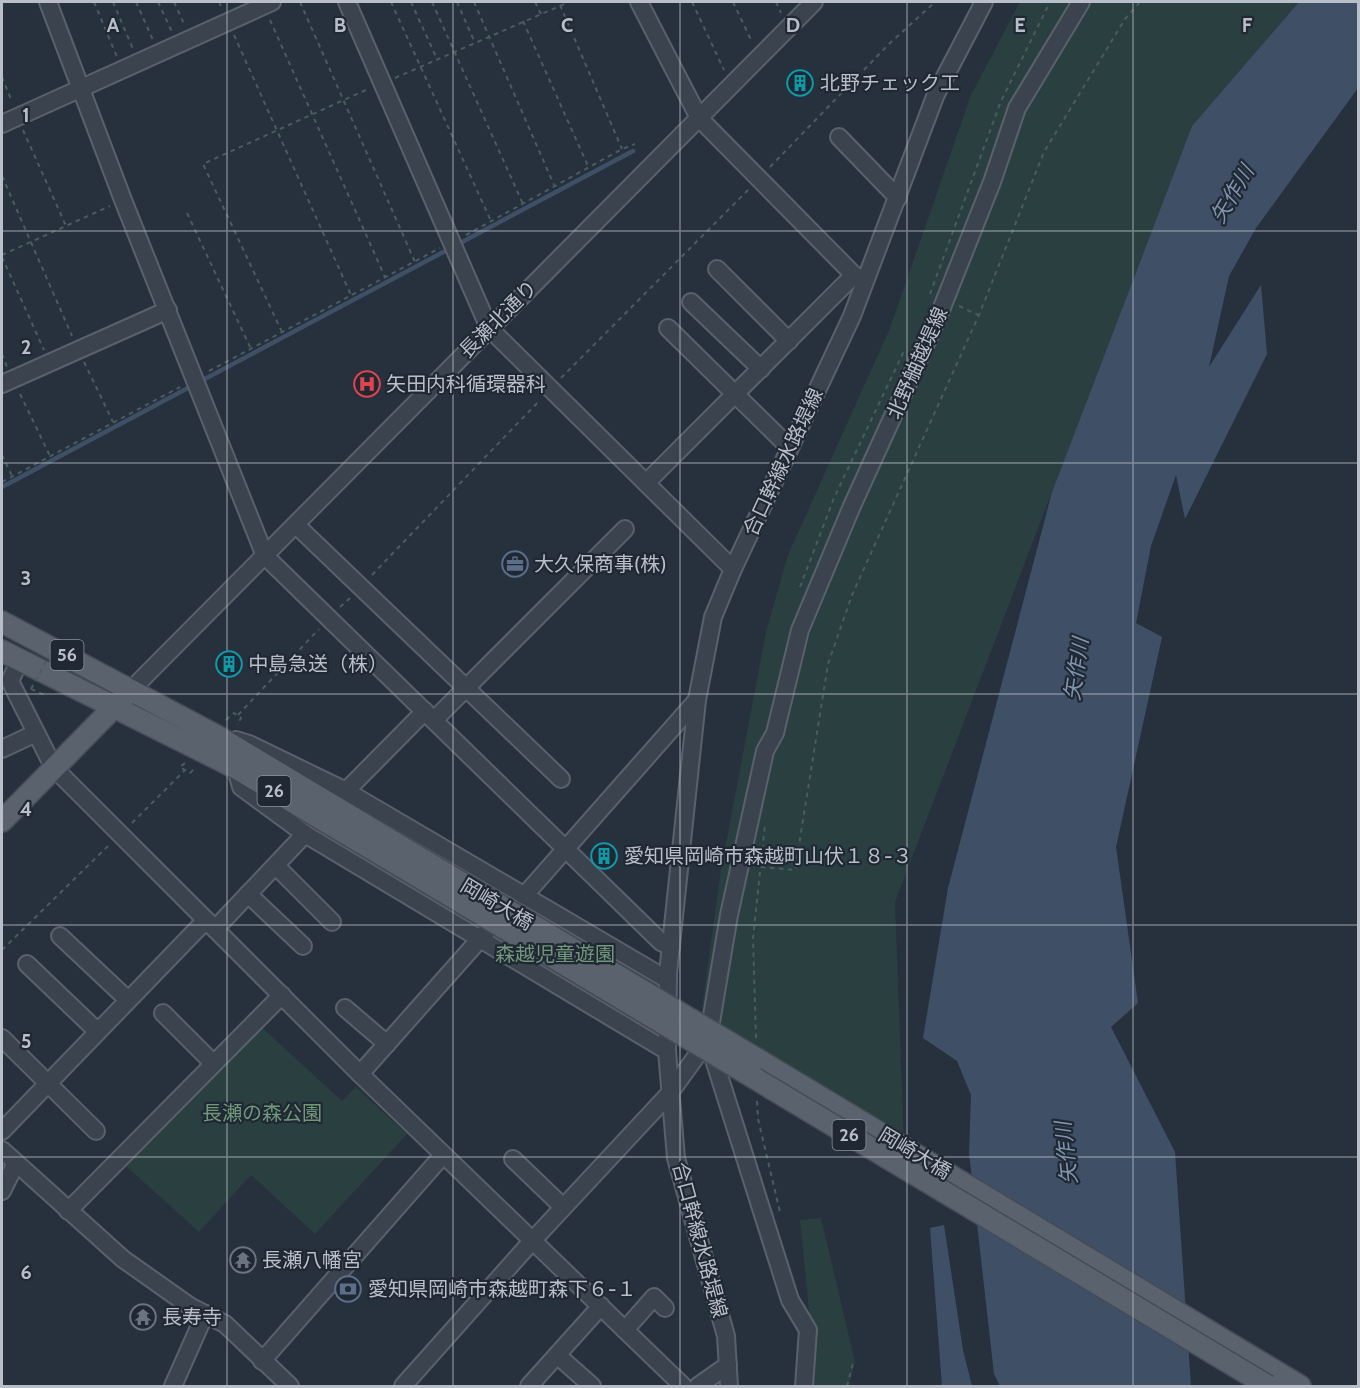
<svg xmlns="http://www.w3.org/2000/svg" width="1360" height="1388" viewBox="0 0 1360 1388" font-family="Cabin,'Noto Sans JP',sans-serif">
<rect width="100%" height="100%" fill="#27313e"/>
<g fill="#2a3f40">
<path d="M1020 2H1299L1192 126 895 902 904 1147 699 1030 721 870 766 632 788 555 890 328 971 95Z"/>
<path d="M257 1023 342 1101 356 1087 407 1134 315 1234 251 1175 199 1232 126 1166Z"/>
<path d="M821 1218 855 1362 849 1386H807L811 1330 800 1220Z"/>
</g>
<g fill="#3f4f66">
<path d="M1299 2H1358V88L1256 228 1229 276 1209 367 1261 285 1267 354 1185 519 1176 475 1151 546 1136 623 1162 637 1116 847 1138 1003 1111 1027 1175 1152 1191 1386H1000L994 1374 969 1153 971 1095 957 1061 923 1038 948 888 1052 492 1192 126Z"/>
<path d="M944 1225 963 1350 972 1386H942L930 1228Z"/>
</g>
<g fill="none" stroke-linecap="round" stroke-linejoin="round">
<path stroke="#3f4f66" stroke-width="4.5" d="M2 487 633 151"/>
<g stroke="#59616c" stroke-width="20">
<g id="minor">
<path d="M48 2 123 200 265 556 661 942 671 947"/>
<path d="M347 2 489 328 733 569"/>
<path d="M639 2 699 118 854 275 864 281"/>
<path d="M2 124 272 2"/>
<path d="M839 137 898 198"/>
<path d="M717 269 789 341"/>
<path d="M691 302 761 369"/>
<path d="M668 328 789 447"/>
<path d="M2 384 168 310"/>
<path d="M646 483 854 275"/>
<path d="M296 525 561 779"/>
<path d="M20 660 10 681 54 768 360 1074 683 1386"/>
<path d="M132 689 814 2"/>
<path d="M434 720 625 529"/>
<path d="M236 740 249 744 346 791 668 980"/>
<path d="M2 749 36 733"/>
<path d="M236 768 241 787 305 834 667 1051"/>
<path d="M346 791 425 711"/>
<path d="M276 866 332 922"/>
<path d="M248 894 303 946"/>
<path d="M524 896 697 700"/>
<path d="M215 929 305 834"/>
<path d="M60 936 127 999"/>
<path d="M27 964 97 1031"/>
<path d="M345 1008 387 1044"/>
<path d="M163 1013 213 1063"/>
<path d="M2 1038 96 1131"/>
<path d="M710 1047 790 1300 808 1330 804 1386"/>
<path d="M360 1074 487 931"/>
<path d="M2 1131 206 920"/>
<path d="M2 1150 123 1259 191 1307 225 1324 290 1386"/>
<path d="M513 1159 563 1207"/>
<path d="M2 1191 16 1163"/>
<path d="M68 1211 282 995"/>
<path d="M625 1330 654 1297 665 1308"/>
<path d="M557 1355 592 1386"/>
<path d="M262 1361 443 1155"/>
<path d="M173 1386 205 1314"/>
<path d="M403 1386 533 1240 669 1094 708 1040 729 915 765 751 775 733 800 630 852 506 939 315 992 182 1017 108 1081 2"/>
<path d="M529 1386 601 1306"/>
<path d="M698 1386 728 1365"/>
<path d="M729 1386 726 1336 676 1158 667 1051 668 973 697 700 713 617 733 569 852 316 936 94 984 2"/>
</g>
</g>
<g stroke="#454c58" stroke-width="24">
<g id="major">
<path d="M2 622 217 736 435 867"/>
<path d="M2 651 236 768 429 883"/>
<path d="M2 821 123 698"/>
<path d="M757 1059 1300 1386"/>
</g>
</g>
<g stroke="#495c5e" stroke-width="2" stroke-dasharray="4.5 4.5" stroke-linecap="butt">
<path d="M94 2 117 57"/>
<path d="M113 2 133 49"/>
<path d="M136 2 153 40"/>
<path d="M158 2 172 32"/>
<path d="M174 2 185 26"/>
<path d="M219 2 222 8"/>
<path d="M300 2 415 262"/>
<path d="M391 2 491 221"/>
<path d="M411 2 437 59"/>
<path d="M432 2 523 204"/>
<path d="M457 2 475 43"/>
<path d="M474 2 554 185"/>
<path d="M535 2 541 14"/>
<path d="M692 2 724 70"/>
<path d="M733 2 752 42"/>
<path d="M776 2 781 13"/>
<path d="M560 5 622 149"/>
<path d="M270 20 385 277"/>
<path d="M523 21 588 166"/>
<path d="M234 35 351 295"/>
<path d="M2 77 12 102"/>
<path d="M395 78 569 2"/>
<path d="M23 130 66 226"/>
<path d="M770 167 889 44 935 2"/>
<path d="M2 176 72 336"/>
<path d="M187 213 251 349"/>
<path d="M466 235 622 149 635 144"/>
<path d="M2 255 110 206"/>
<path d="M2 257 44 350"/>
<path d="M930 294 1001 101 1050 2"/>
<path d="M959 306 978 315"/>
<path d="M282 332 203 164 368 89"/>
<path d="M2 354 7 367"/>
<path d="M84 362 113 422"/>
<path d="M209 371 440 248"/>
<path d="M561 378 749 189"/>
<path d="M20 394 50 456"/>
<path d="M2 455 12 476"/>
<path d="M2 482 180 387"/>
<path d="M372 575 540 400"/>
<path d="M800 587 834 498 904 351"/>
<path d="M340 607 351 597"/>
<path d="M31 689 45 695V692"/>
<path d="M238 715 319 629"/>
<path d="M226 720 234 713 241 718 237 725"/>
<path d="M185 763 180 767 190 773 196 767"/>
<path d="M132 823 185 770"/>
<path d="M761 867 795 870 828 664 852 595 979 315 1044 152 1125 19 1140 2"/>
<path d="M2 950 110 844"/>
<path d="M756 1038 753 938 765 825"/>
<path d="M757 1101 758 1119 780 1212"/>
<path d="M847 1386 853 1363"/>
</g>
<use href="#minor" stroke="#3b434f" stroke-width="16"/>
<use href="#major" stroke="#5a626e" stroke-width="21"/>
<g stroke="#454c58" stroke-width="24" stroke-linecap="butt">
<g id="major-bridge">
<path d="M435 867 757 1059"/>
<path d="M429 883 1268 1386"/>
</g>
</g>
<path stroke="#495c5e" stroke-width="2" stroke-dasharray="4.5 4.5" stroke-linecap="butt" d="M31 689 58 640"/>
<use href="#major-bridge" stroke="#5a626e" stroke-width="21"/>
</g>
<path fill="none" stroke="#b8bfc9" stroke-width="1.5" stroke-opacity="0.55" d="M227 2V1386M453 2V1386M680 2V1386M907 2V1386M1133 2V1386M2 231H1358M2 463H1358M2 694H1358M2 925H1358M2 1157H1358"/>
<defs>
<g id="building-ring" transform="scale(1.35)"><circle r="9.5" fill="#202834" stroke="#0f9aa8" stroke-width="1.5"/><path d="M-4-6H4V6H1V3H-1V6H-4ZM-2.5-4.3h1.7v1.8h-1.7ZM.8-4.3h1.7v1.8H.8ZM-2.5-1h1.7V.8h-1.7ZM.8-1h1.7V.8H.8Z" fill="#0f9aa8"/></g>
<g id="hospital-ring" transform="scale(1.35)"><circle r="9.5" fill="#202834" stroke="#e0444e" stroke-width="1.5"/><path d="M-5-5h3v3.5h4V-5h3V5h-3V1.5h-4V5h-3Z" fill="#e0444e"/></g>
<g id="office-ring" transform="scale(1.35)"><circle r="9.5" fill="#202834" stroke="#5c6f8a" stroke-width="1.5"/><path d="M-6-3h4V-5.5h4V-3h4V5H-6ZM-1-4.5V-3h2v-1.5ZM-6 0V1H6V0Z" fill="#5c6f8a"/></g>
<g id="temple-ring" transform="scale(1.35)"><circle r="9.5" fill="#202834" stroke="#6b7280" stroke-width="1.5"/><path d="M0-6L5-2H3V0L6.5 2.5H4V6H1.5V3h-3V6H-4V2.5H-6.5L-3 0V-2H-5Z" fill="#6b7280"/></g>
<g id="bank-ring" transform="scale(1.35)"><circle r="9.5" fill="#202834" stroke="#5c6f8a" stroke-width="1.5"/><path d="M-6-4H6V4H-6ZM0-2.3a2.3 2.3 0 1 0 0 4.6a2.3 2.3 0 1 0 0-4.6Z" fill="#5c6f8a"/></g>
</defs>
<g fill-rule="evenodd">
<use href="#building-ring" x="800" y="83"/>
<use href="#hospital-ring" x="367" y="384"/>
<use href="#office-ring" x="515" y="564"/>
<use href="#building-ring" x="229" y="664"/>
<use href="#building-ring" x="604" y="856"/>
<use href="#temple-ring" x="243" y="1260"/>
<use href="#bank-ring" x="348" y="1289"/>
<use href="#temple-ring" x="143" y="1317"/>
</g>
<g text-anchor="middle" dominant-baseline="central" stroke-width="4.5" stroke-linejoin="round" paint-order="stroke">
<g fill="#202834" stroke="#8a929c" stroke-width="1.5">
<rect x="50.5" y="640" width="33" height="30" rx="4.5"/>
<rect x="257.5" y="776" width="33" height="30" rx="4.5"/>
<rect x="832.5" y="1120" width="33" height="30" rx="4.5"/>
</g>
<g font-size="18" font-weight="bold" fill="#b8bfc9">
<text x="67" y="655">56</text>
<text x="274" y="791">26</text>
<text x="849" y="1135">26</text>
</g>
<g font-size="20" fill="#b8bfc9" stroke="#202834" text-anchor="start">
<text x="820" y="83">北野チェック工</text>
<text x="386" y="384">矢田内科循環器科</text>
<text x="534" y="564">大久保商事(株)</text>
<text x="248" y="664">中島急送（株）</text>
<text x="624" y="856">愛知県岡崎市森越町山伏１８‐３</text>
<text x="262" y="1260">長瀬八幡宮</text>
<text x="368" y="1289">愛知県岡崎市森越町森下６‐１</text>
<text x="162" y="1317">長寿寺</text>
</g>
<g font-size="20" fill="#b8bfc9" stroke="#202834">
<text transform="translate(498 319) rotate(-45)">長瀬北通り</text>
<text transform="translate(917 363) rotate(-66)">北野舳越堤線</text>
<text transform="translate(783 462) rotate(-65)">合口幹線水路堤線</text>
<text transform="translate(497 904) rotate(31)">岡崎大橋</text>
<text transform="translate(915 1153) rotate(31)">岡崎大橋</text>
<text transform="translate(700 1240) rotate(75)">合口幹線水路堤線</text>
</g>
<g font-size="20" fill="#71987a" stroke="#202834">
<text x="555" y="954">森越児童遊園</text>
<text x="262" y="1113">長瀬の森公園</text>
</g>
<g font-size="21" font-style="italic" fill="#8295ae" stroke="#202834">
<text transform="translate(1232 194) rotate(-59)">矢作川</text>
<text transform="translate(1076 669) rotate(-82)">矢作川</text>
<text transform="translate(1066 1153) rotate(-96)">矢作川</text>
</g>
</g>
<g font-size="20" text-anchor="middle" font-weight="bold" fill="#b8bfc9" stroke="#202834" stroke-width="4.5" stroke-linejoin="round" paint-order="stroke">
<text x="113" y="32">A</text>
<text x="340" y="32">B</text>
<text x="567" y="32">C</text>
<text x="793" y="32">D</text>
<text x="1020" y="32">E</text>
<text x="1247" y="32">F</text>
<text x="26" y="122">1</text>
<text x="26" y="354">2</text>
<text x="26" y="585">3</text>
<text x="26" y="816">4</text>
<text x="26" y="1048">5</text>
<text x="26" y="1279">6</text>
</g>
<rect width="1360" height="1388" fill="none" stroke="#b8bfc9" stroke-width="6"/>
</svg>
